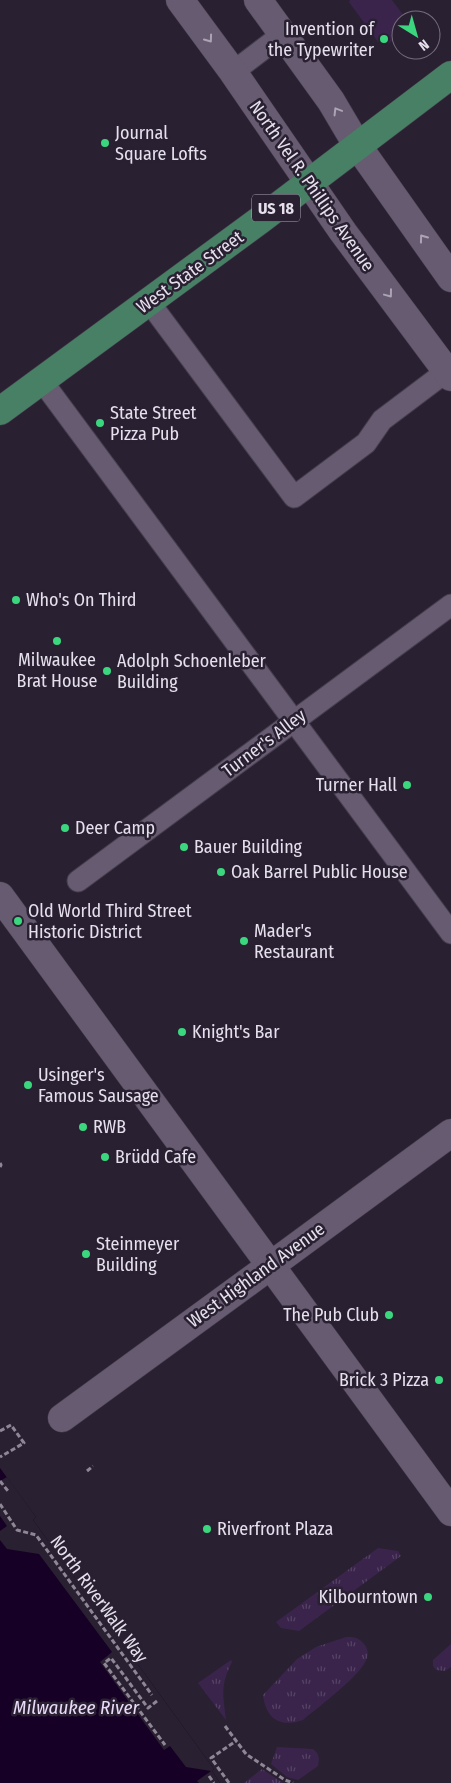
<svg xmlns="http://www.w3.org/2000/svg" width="451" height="1783" viewBox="0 0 451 1783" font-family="'Fira Sans Condensed',sans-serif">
<defs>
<pattern id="grass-tufts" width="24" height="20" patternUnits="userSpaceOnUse" patternTransform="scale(1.25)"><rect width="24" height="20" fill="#3a244b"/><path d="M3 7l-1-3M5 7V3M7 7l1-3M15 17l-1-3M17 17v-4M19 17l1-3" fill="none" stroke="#564465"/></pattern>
</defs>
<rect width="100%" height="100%" fill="#292032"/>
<g fill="url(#grass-tufts)">
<path d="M378 1548 398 1551 401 1556 299 1631 281 1628 276 1622Z"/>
<path d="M346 1637C353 1637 358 1637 363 1643 367 1647 369 1652 367 1658 362 1675 318 1707 303 1720 280 1728 266 1719 263 1695L297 1659 316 1647Z"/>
<path d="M451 1644V1667L445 1671 436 1670 433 1666V1660Z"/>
<path d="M231 1660 232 1662C220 1686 223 1694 226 1720L198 1683Z"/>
<path d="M277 1747 313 1749C320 1754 319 1759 318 1766L298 1780 287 1777 271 1764Z"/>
<path d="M262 1769 283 1783H244Z"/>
</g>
<path fill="#3a244b" d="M350 0H392L407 20H401V33L388 44 383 41 378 42 349 2Z"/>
<path fill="#160025" d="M0 1468 36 1517 33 1520 214 1769 212 1771 220 1783H0Z"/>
<path fill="#292032" d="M7 1477 36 1517 33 1520 214 1769 212 1771 220 1783H199L197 1781 211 1771 186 1767 170 1746 164 1750 100 1662 112 1652 39 1554 7 1549 0 1540V1531L7 1526 0 1516V1481Z"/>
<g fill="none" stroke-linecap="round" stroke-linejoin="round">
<g stroke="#453d4d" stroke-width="23">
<g id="lane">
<path d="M233 72 283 34"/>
<path d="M149 302 294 497 366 443 382 420 447 371"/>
<path d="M42 381 451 933"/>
<path d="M78 881 451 605"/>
</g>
</g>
<g stroke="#453d4d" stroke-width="29">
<path id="street" d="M62 1418 270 1266"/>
</g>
<g stroke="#453d4d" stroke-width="29">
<g id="secondary">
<path d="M180 0 233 72 343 232 451 377"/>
<path d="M258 0 331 101 357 145 451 278"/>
<path d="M0 896 451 1512"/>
<path d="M270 1266 451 1133"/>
</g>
</g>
<g stroke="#453d4d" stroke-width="29">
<path id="primary" d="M0 411 260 220 451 75"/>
</g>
<g stroke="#8f8796" stroke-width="3" stroke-dasharray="5 2.5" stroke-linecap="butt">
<path d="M0 1163 1 1165 0 1167"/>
<path d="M0 1431 11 1425 24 1443 0 1457"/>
<path d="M87 1471 93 1466"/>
<path d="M0 1481 8 1491"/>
<path d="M0 1504 17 1530 36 1535 152 1695"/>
<path d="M157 1701 148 1708 111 1658 104 1663 165 1745"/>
<path d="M225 1726 246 1754 285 1780 293 1783"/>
<path d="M209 1776 214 1783"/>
<path d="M229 1783 211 1758 236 1741"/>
</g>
<use href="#lane" stroke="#665b70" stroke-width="21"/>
<use href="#street" stroke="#665b70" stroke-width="28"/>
<use href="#secondary" stroke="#665b70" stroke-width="28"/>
<use href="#primary" stroke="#478064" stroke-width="28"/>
</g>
<defs><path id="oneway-chevron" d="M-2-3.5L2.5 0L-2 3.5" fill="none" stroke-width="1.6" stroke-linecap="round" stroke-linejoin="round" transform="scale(1.25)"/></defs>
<g stroke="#aca4b5">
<use href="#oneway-chevron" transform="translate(209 39) rotate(54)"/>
<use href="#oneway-chevron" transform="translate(337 111) rotate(-121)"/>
<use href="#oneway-chevron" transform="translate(423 238) rotate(-126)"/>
<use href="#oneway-chevron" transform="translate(389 294) rotate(53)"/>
</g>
<g fill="#3bd77e" stroke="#292032" stroke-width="2">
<circle cx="384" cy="39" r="5"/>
<circle cx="105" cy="143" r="5"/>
<circle cx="100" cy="423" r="5"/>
<circle cx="16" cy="600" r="5"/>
<circle cx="57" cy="641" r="5"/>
<circle cx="107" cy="671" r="5"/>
<circle cx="407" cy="785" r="5"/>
<circle cx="65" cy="828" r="5"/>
<circle cx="184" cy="847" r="5"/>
<circle cx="221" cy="872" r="5"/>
<circle cx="18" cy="921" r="5"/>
<circle cx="244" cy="941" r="5"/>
<circle cx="182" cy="1032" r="5"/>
<circle cx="28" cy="1085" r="5"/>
<circle cx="83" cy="1127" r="5"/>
<circle cx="105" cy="1157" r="5"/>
<circle cx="86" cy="1254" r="5"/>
<circle cx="389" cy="1315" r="5"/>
<circle cx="439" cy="1380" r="5"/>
<circle cx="207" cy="1529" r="5"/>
<circle cx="428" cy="1597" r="5"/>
</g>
<g text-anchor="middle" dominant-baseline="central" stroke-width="5" stroke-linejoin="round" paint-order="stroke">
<rect fill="#292032" stroke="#ada6b5" stroke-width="1" x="252" y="194.5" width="48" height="27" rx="4"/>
<g font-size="16" font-weight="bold" fill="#e6e0ed">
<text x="276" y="208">US 18</text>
</g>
<g font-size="18" fill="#e6e0ed" stroke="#292032" text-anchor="start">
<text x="374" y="29" text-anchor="end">Invention of<tspan x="374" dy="21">the Typewriter</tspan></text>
<text x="115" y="133">Journal<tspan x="115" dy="21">Square Lofts</tspan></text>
<text x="110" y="413">State Street<tspan x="110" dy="21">Pizza Pub</tspan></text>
<text x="26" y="600">Who's On Third</text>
<text x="57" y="660" text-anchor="middle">Milwaukee<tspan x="57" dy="21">Brat House</tspan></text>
<text x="117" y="661">Adolph Schoenleber<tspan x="117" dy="21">Building</tspan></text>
<text x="397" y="785" text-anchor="end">Turner Hall</text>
<text x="75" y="828">Deer Camp</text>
<text x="194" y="847">Bauer Building</text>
<text x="231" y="872">Oak Barrel Public House</text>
<text x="28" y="911">Old World Third Street<tspan x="28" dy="21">Historic District</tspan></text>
<text x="254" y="931">Mader's<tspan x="254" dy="21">Restaurant</tspan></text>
<text x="192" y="1032">Knight's Bar</text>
<text x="38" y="1075">Usinger's<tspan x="38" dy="21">Famous Sausage</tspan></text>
<text x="93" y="1127">RWB</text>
<text x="115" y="1157">Brüdd Cafe</text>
<text x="96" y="1244">Steinmeyer<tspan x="96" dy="21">Building</tspan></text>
<text x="379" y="1315" text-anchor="end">The Pub Club</text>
<text x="429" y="1380" text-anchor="end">Brick 3 Pizza</text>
<text x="217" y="1529">Riverfront Plaza</text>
<text x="418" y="1597" text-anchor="end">Kilbourntown</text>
</g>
<g font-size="18" fill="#e6e0ed" stroke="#292032">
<text transform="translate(312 186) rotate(55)">North Vel R. Phillips Avenue</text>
<text transform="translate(190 272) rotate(-36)">West State Street</text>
<text transform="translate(264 743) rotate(-37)">Turner's Alley</text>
<text transform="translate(256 1275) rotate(-36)">West Highland Avenue</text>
<text transform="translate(99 1599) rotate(54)">North RiverWalk Way</text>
</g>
<g font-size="19" font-style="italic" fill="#eadbf9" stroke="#292032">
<text x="76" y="1707">Milwaukee River</text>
</g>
</g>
<g transform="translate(416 35) rotate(143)"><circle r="24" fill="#292032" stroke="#756d7d"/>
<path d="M0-4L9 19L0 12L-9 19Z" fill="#3bd77e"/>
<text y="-8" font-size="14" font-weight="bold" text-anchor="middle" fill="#e6e0ed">N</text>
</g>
</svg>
